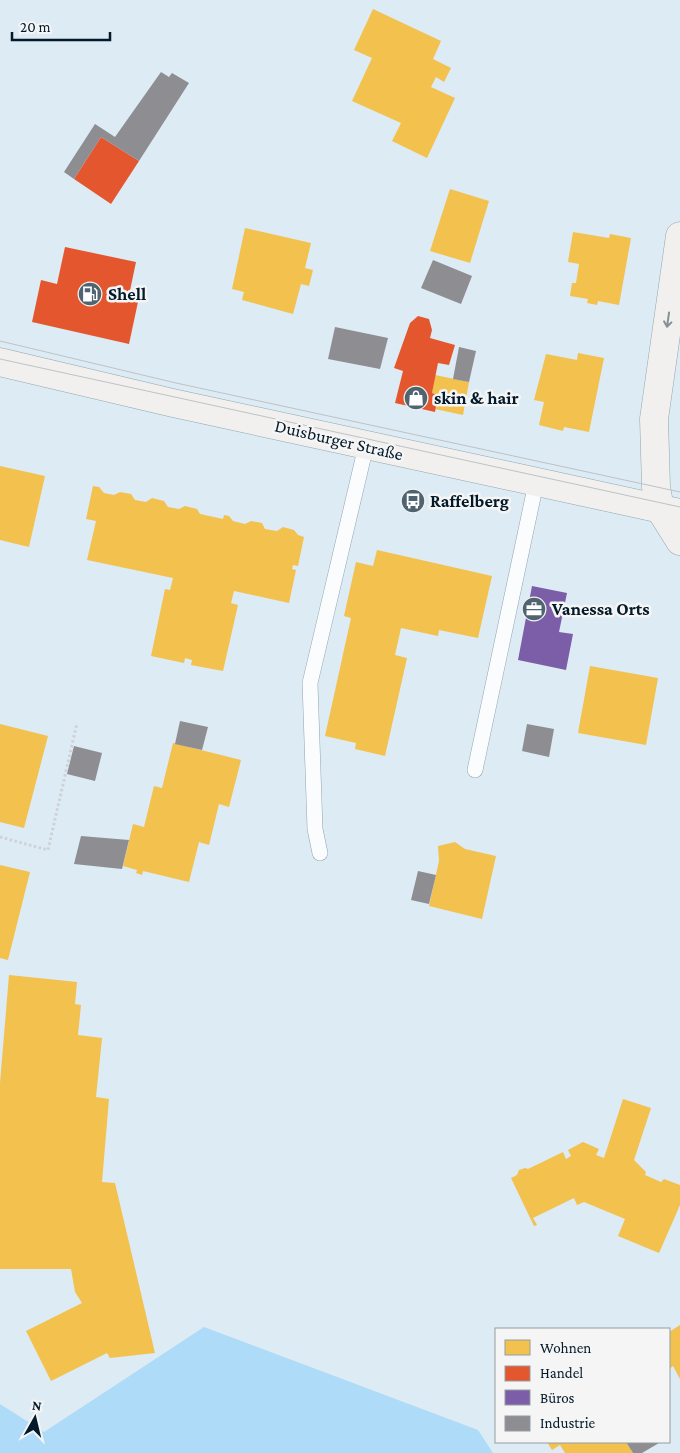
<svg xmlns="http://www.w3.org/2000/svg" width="680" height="1453" viewBox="0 0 680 1453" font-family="'Crimson Pro',serif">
<rect width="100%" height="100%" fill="#ddebf4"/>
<path fill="#aedbf7" d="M204 1327 478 1430 493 1453H0V1404L44 1432Z"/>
<g fill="#f2c14e">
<path d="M373 9 441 41 433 59 451 68 444 82 436 77 431 87 455 98 427 158 392 141 401 123 352 101 372 58 354 50Z"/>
<path d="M450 189 489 201 470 263 430 251Z"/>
<path d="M245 228 311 243 305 268 313 270 309 286 301 284 293 314 242 300 244 292 232 289Z"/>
<path d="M573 232 609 238 610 234 631 238 619 305 598 301 597 305 587 303 588 299 570 296 572 283H576L579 264 568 262Z"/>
<path d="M578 353 604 358 589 432 564 427 563 431 539 425 544 402 534 400 546 354 577 360Z"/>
<path d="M435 375 469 382 463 415 435 409 438 395 432 393Z"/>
<path d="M0 466 45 476 29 547 0 540Z"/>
<path d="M93 486 99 487 104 493 114 495 120 492 131 494 135 500 146 502 152 498 164 501 168 507 179 509 185 506 197 509 200 514 223 519 224 515 229 516 233 521 245 524 251 521 262 523 265 529 277 531 283 527 294 530 298 535 304 537 298 566 293 565 292 569 296 570 289 603 234 591 231 603 238 605 223 671 191 665 192 660 185 658 184 663 151 656 165 589 170 590 173 578 87 560 96 521 86 519Z"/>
<path d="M377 550 492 576 478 638 439 630 438 636 401 628 395 655 407 658 385 756 355 749 356 743 325 736 351 618 344 616 356 562 373 566Z"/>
<path d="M590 666 658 678 646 745 578 733Z"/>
<path d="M0 724 48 736 24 828 0 822Z"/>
<path d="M173 743 241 760 229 807 219 804 209 845 199 842 189 882 143 871 142 875 136 873 137 870 123 866 133 824 144 827 154 786 162 788Z"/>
<path d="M455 842 465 849 496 856 482 919 429 906 439 861 438 846Z"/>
<path d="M0 865 30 872 8 960 0 958Z"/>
<path d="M9 975 77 982 75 1004 81 1005 78 1035 102 1038 96 1097 109 1099 102 1182 115 1183 155 1353 110 1358 107 1353 51 1381 26 1331 82 1303 75 1292 71 1269H0V1083Z"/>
<path d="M623 1099 651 1108 634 1160 646 1172 645 1175 661 1182 664 1179 680 1185V1205L659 1253 618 1236 625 1219 584 1202 577 1205 574 1198 533 1218 537 1225 534 1226 511 1178 517 1175 519 1170 525 1168 528 1169 563 1152 566 1159 571 1156 568 1150 583 1142 599 1149 596 1155 604 1158Z"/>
<path d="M680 1325V1379L673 1366 669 1369V1332Z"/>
<path d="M547 1442H626L633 1453H565L560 1445 552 1450Z"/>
</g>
<g fill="#e4572e">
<path d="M101 137 139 161 111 204 74 179Z"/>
<path d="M65 247 136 262 128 300 138 302 129 344 32 322 41 280 57 284Z"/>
<path d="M418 316 429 319 432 330 430 338 455 345 449 365 438 363 432 393 438 395 435 412 395 403 403 371 394 368 410 323Z"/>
</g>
<path fill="#7b5ea7" d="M532 586 567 593 559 632 573 634 566 670 518 660Z"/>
<g fill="#8d8d92">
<path d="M161 72 169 77 172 73 189 83 139 161 101 137 74 179 64 172 95 124 115 137Z"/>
<path d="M433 260 472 276 461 304 421 288Z"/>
<path d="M335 327 388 338 380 369 328 359Z"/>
<path d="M459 347 476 351 469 382 453 379Z"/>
<path d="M180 721 208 727 202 750 175 744Z"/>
<path d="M527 724 554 729 549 757 522 751Z"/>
<path d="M74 746 102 753 95 781 67 774Z"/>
<path d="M81 836 129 840 122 869 74 864Z"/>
<path d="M418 871 436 875 429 904 411 900Z"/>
<path d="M626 1442H658L659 1443 642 1453H633Z"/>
</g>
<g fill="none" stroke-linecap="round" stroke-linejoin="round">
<g stroke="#92a5af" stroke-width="16">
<g id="lane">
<path d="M475 770 536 483"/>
<path d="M320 853 315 829 310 683 366 446"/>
</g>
</g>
<g stroke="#92a5af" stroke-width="29">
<g id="secondary">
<path d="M680 236 654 419 656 487 660 509 680 541"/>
<path d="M0 362 173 403 680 513"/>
</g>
</g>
<path stroke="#ced2d6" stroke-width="3" stroke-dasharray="2.5 2.5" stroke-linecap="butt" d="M0 837 48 850 77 723"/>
<use href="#lane" stroke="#fafcfd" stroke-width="15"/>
<use href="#secondary" stroke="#f1f0ee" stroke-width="28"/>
<g stroke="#bec2c5" stroke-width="1">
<path d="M0 341 176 383 680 492"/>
<path d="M0 359 680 507"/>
</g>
</g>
<defs><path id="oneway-shaft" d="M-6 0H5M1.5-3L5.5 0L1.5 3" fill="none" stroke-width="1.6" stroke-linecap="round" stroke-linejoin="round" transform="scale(1.25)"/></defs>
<use stroke="#859095" href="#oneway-shaft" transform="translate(668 320) rotate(98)"/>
<defs>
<g id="fuel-disc" transform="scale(1.25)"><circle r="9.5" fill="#4f6370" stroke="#f5f5f5"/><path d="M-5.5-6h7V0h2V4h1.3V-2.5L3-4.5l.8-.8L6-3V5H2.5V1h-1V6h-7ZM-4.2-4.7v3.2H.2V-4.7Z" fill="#fff"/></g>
<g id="shop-disc" transform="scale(1.25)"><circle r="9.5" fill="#4f6370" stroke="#f5f5f5"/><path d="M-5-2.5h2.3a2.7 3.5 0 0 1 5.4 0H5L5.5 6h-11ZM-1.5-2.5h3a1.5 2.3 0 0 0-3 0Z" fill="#fff"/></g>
<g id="bus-disc" transform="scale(1.25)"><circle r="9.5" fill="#4f6370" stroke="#f5f5f5"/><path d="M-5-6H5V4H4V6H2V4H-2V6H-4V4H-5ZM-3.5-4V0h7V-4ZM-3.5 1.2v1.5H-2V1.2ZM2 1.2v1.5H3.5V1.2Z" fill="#fff"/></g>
<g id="office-disc" transform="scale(1.25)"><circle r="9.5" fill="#4f6370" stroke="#f5f5f5"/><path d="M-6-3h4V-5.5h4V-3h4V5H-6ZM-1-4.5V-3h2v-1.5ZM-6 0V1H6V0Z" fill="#fff"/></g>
</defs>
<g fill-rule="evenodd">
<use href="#fuel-disc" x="90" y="294"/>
<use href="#shop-disc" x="416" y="398"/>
<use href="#bus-disc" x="413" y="501"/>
<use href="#office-disc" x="534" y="609"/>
</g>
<g text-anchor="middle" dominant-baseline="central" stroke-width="5" stroke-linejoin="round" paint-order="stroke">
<g font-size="18" font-weight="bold" fill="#021a29" stroke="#f5f5f5" text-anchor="start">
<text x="108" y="294">Shell</text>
<text x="434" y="398">skin &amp; hair</text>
<text x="430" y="501">Raffelberg</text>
<text x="552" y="609">Vanessa Orts</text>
</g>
<g font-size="18" fill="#021a29" stroke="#f5f5f5">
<text transform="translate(339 440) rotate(13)">Duisburger Straße</text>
</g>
</g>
<rect x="495" y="1328" width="175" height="115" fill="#f5f5f5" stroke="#949da3"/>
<rect x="505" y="1340" width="25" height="15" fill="#f2c14e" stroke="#949da3"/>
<text x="540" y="1353" font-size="15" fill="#021a29">Wohnen</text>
<rect x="505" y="1366" width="25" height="15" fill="#e4572e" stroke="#949da3"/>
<text x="540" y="1378" font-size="15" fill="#021a29">Handel</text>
<rect x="505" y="1390" width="25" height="15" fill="#7b5ea7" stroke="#949da3"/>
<text x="540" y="1403" font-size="15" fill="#021a29">Büros</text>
<rect x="505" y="1416" width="25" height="15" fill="#8d8d92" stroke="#949da3"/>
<text x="540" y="1428" font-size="15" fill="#021a29">Industrie</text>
<g transform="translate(35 1418) rotate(8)" stroke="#f5f5f5" stroke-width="4" paint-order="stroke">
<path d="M0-4L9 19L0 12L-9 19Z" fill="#021a29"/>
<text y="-8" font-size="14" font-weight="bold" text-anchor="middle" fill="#021a29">N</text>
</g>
<path d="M12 32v8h98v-8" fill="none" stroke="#021a29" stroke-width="2.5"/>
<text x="20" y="32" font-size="15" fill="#021a29" stroke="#f5f5f5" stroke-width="4" paint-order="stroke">20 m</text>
</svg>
